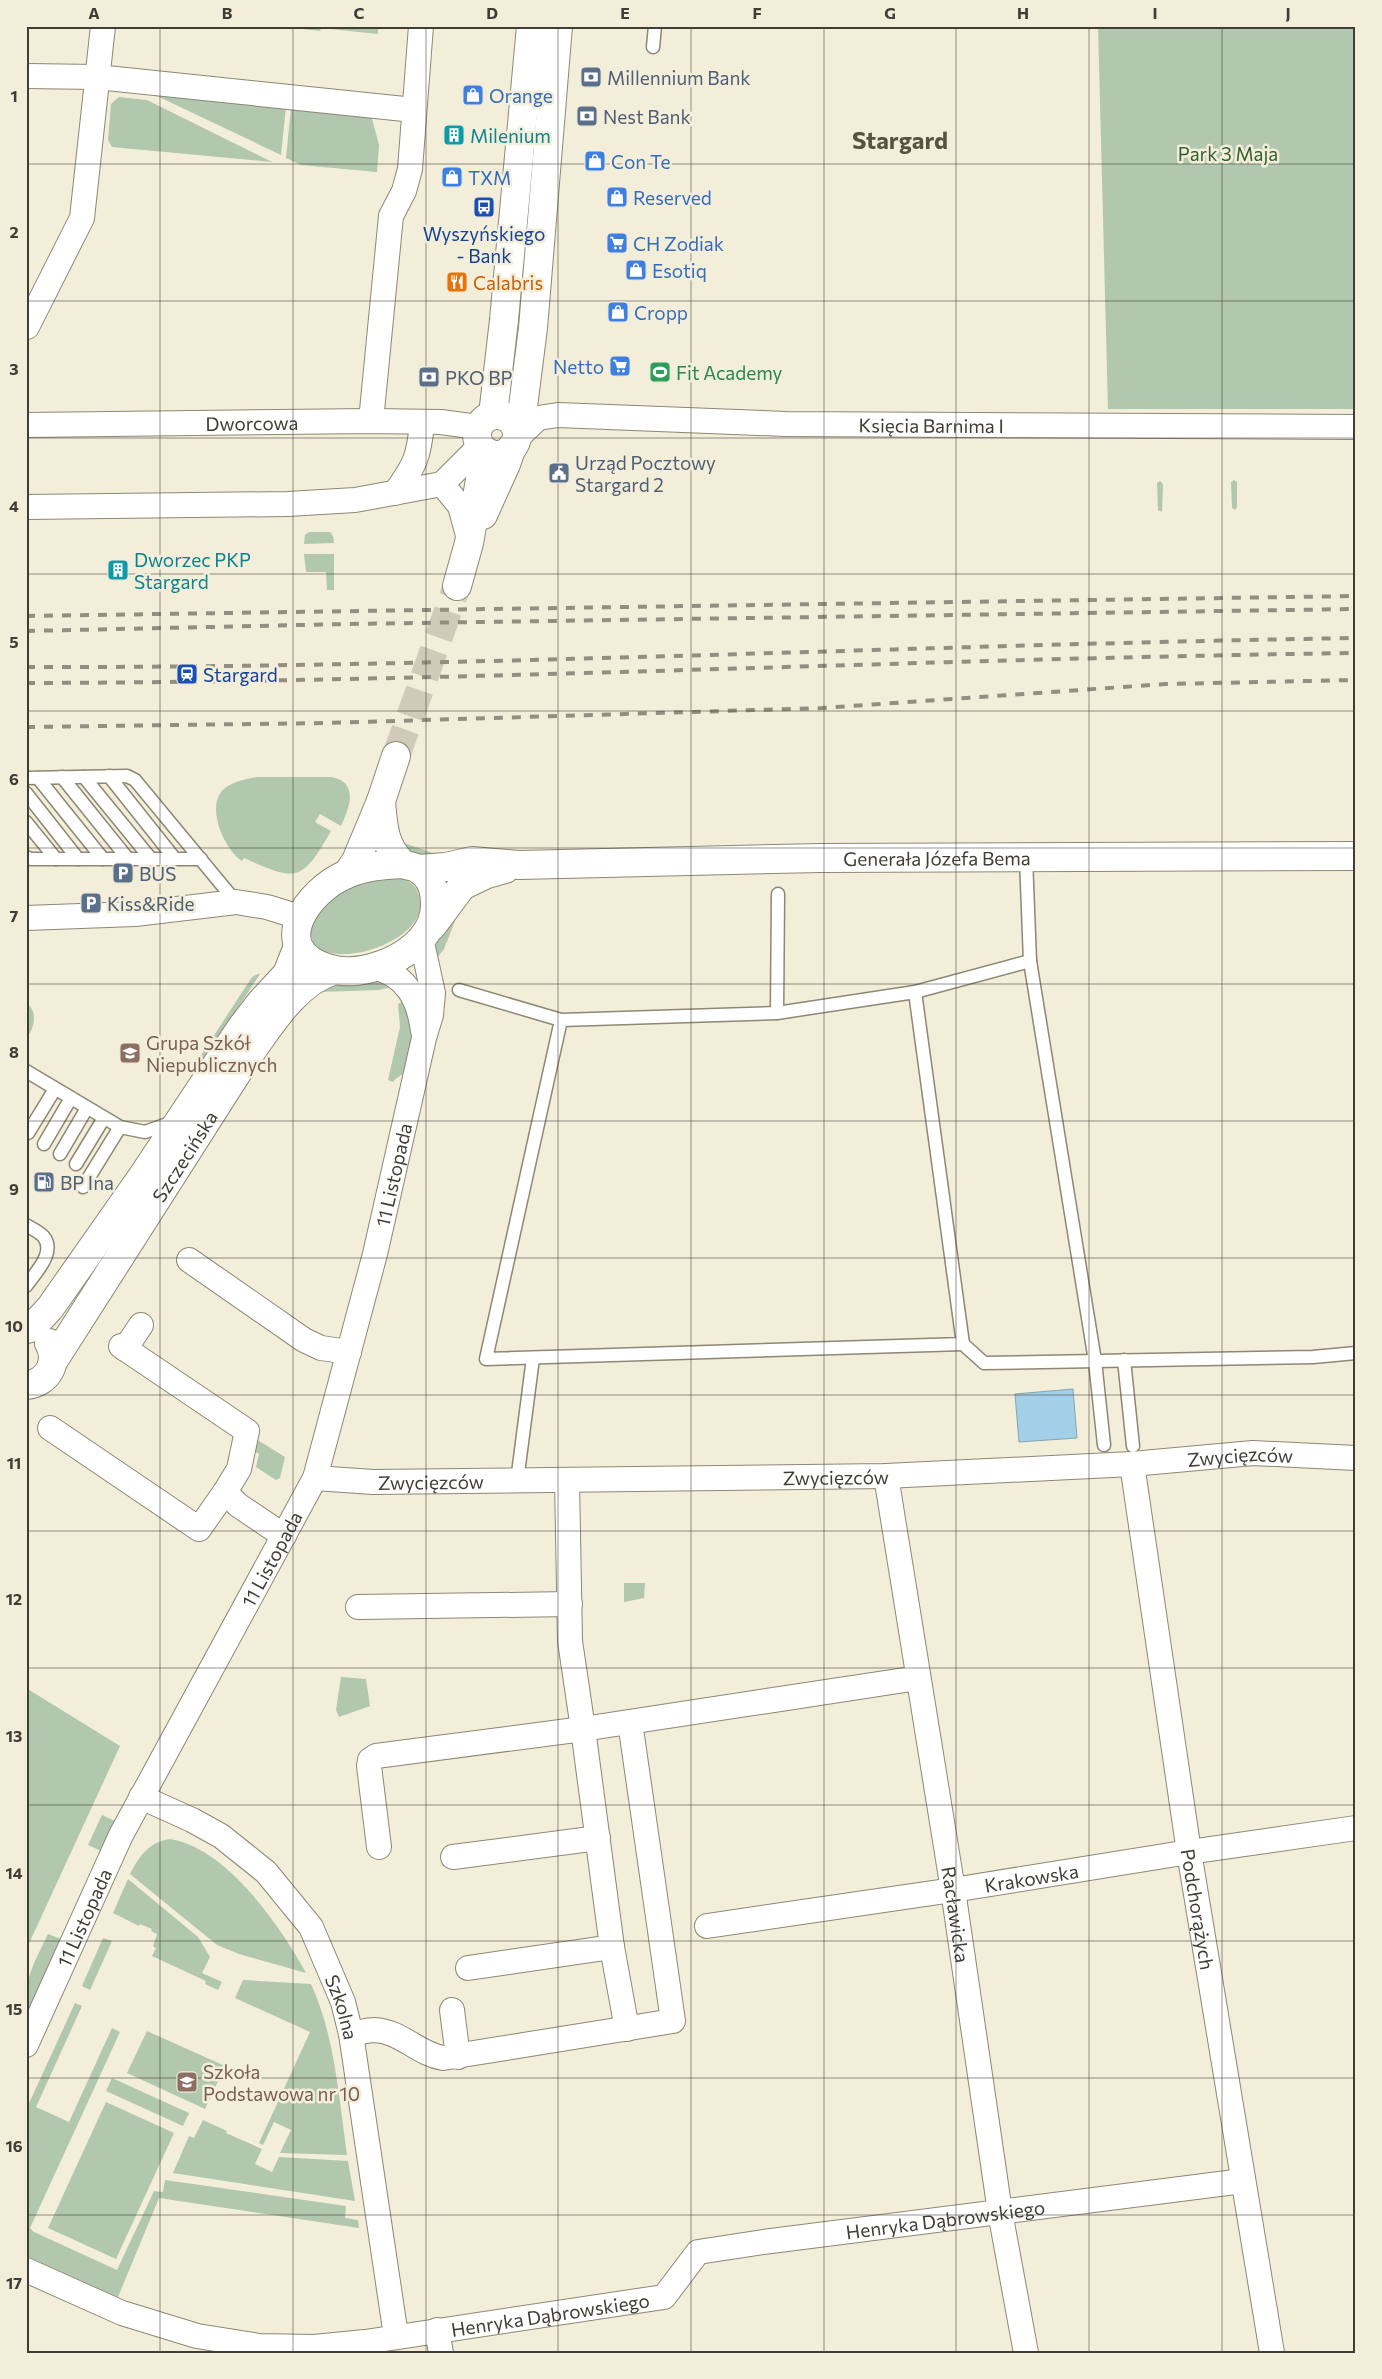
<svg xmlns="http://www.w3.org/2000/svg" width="1382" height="2379" viewBox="0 0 1382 2379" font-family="Commissioner,sans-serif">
<rect width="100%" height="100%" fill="#f3eed9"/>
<g fill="#b1c7ae">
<path d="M274 26H378V34L321 28 320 31Z"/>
<path d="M1098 26H1356V409H1108Z"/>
<path d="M156 95 286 107 281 155 157 96Z"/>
<path d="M119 97 147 100 272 162 112 147 108 140 111 104Z"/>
<path d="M291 108 371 115 379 145 377 172 301 165 286 158Z"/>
<path d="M1234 480 1237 482V507L1235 510 1232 508 1231 482Z"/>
<path d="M1160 481 1163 484 1162 512 1158 510 1157 483Z"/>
<path d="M309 532H330L333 536 334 543 304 544 305 535Z"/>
<path d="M304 554H334V590H327L326 572H306Z"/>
<path d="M257 777H331C360 782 349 809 341 826L320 814 315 822 331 831C302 882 297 882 244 858L242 861C225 850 207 810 221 792 229 782 245 779 257 777Z"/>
<path d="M401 842 436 854 415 857Z"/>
<path d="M382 877C398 878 414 877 419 896 429 928 381 950 356 953 307 961 296 927 333 898 347 886 365 882 382 877Z"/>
<path d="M460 908 444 949 437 958 434 948 437 939Z"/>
<path d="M258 974H260L194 1075 192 1074 198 1060 252 977Z"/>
<path d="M373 979 385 980 392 987 379 990 320 992 336 983Z"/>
<path d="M408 998C412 1020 416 1051 404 1072 402 1076 396 1077 393 1082L388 1080 400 1027 398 1004Z"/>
<path d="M26 1003C38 1010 35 1029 26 1038Z"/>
<path d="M256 1439 285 1457 280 1478 276 1480 256 1467 259 1454 254 1451Z"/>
<path d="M624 1583H645L644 1598 624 1602Z"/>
<path d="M341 1677 366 1679 370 1706 339 1717 336 1710Z"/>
<path d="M26 1688 120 1746 26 1950Z"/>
<path d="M102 1815 115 1821 101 1851 88 1845Z"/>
<path d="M170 1839C227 1848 280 1926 306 1973L239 1954 217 1945 130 1874C139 1856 149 1842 170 1839Z"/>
<path d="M128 1879 198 1937 210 1957 202 1973 222 1982 218 1990 205 1984 206 1981 152 1956 156 1948 153 1946 157 1934 151 1931 152 1929 140 1924 139 1926 113 1913Z"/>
<path d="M48 1934 61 1939 30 2008C21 1981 37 1958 48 1934Z"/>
<path d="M103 1938 112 1941 90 1990 82 1986Z"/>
<path d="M243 1980 311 1984C335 2036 339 2099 347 2155L280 2153 291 2130 274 2122 263 2145 259 2143 310 2032 235 1998Z"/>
<path d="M75 2003 82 2006 36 2107 69 2122 112 2028 120 2032 30 2228 34 2232 117 2270 154 2191 163 2192 165 2180 346 2206 345 2218 358 2220 359 2228 159 2198 118 2297 26 2256V2110Z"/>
<path d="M147 2031 225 2066 205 2109 127 2073Z"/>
<path d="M112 2078 189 2113 183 2126 106 2091Z"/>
<path d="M106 2102 174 2133 116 2259 48 2228Z"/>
<path d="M203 2120 227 2131 226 2133 262 2149 255 2164 272 2172 279 2157 348 2161 355 2201 173 2173 189 2136 194 2138Z"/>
</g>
<path fill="#a3d0e8" stroke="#85a4b2" d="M1073 1389 1077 1438 1019 1442 1015 1394Z"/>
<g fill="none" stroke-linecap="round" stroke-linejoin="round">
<path stroke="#cfcbb8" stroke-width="28" stroke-dasharray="28 14" stroke-linecap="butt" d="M396 756 457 586"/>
<g stroke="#8c8874" stroke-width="15">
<g id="lane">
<path d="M653 47 655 26"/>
<path d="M109 776 175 859"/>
<path d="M62 777 128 859"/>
<path d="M84 777 151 859"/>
<path d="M26 778 127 776 135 780 236 902"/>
<path d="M38 778 103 859"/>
<path d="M26 793 78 859"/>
<path d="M26 822 56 859"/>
<path d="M26 857 31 859H201"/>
<path d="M1026 858 1030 961 1095 1361 1104 1445"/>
<path d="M459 990 561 1020 486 1359 963 1344 915 992 777 1013 561 1020"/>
<path d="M915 992 1030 961"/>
<path d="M777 1013 778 894"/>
<path d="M26 1071 120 1127 145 1132 173 1122"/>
<path d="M28 1133 55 1089"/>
<path d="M44 1144 71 1098"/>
<path d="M60 1154 87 1108"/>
<path d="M76 1164 104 1118"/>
<path d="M83 1187 120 1127"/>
<path d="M26 1225C31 1228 39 1232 43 1236 57 1252 35 1273 26 1286"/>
<path d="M963 1344 984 1363 1313 1357 1356 1353"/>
<path d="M1124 1360 1133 1446"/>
<path d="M517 1481 533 1358"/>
</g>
</g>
<g stroke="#8c8874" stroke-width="26">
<g id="street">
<path d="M26 76 97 77 414 110"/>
<path d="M27 327 82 218 103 26"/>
<path d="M371 421 391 216 404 191 410 169 421 26"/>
<path id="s1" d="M26 425 371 421 441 422 478 427"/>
<path id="s2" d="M516 439 538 418 558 415 786 424 1356 427"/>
<path d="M442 484 460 506 469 539"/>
<path d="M395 493C415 465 419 457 422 423"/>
<path d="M26 507 288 504 355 500 442 484 480 446"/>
<path d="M26 918 135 914 236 902 267 907 299 917"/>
<path d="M373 967C406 974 419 999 423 1031"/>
<path d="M189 1260 304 1340 321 1348 349 1352"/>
<path d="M121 1346 247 1431 239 1469 225 1492"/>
<path d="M125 1349 141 1325"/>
<path d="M50 1428 199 1529 225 1492 238 1505 284 1536"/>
<path id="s3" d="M1132 1464 1189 1852 1272 2353"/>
<path id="s4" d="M886 1476 953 1890 1000 2212 1026 2353"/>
<path id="s5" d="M315 1478 373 1482 886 1476 1132 1464 1253 1453 1356 1458"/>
<path d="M567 1480 570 1641 583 1729 918 1678"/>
<path d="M358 1607 570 1604"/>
<path id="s6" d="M141 1797 192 1820 221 1836 266 1872 311 1927 343 2002 351 2034 396 2336"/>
<path d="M379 1847 369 1766 370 1760 376 1756 583 1729 612 1947 627 2029"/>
<path d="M453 1857 598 1838"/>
<path id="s7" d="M707 1926 953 1890 1189 1852 1356 1828"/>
<path d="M468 1968 612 1947"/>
<path d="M452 2010 458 2057"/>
<path d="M351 2034C359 2033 367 2030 374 2030 401 2031 418 2054 443 2058L673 2021 630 1722"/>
<path id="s8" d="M26 2045 121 1835 315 1478 375 1254 424 1038 431 1015 433 993 421 938"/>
<path id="s9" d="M26 2270 122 2313 197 2336 259 2346 314 2347 365 2342 664 2297 698 2252 763 2242 1243 2181"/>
<path d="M437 2330 441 2353"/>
</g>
</g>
<g stroke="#8c8874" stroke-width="30">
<g id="secondary">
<circle cx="497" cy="435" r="20"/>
<path d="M493 415 504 320 531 26"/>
<path d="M517 433 521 422 533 328 558 26"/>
<path d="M483 515 506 464 512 447"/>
<path d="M457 586 469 543 485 451"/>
<path d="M381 801C383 826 384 847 403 864"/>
<path d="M403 864C407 866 414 866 418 869 438 880 439 912 428 930 409 960 360 979 327 968 266 948 308 890 347 874 365 866 384 865 403 864Z"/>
<path id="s10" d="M418 869 446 867 472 861 519 865 820 858 1356 856"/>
<path d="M347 874 356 861 381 801 396 756"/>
<path d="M432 926 462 886 487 874 505 869"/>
<path d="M28 1329 37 1322 50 1308 144 1174 241 1028 261 1002 287 974 298 946"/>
<path id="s11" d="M54 1360 246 1059C269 1027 295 982 335 970"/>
<path d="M26 1385C49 1383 59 1361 49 1343"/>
</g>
</g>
<use href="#lane" stroke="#fff" stroke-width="12"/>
<use href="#street" stroke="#fff" stroke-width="24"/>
<use href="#secondary" stroke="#fff" stroke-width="28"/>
<g stroke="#928f81" stroke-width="4" stroke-dasharray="9 9" stroke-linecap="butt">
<path d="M26 616 1356 596"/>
<path d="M26 631 347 624 1356 609"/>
<path d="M26 667C470 668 912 645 1356 638"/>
<path d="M26 683C470 682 912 659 1356 653"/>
<path d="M26 727 327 723 822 708 1166 684 1356 680"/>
</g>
</g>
<path fill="none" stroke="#3f3d35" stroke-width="1" stroke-opacity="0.55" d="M160 26V2353M293 26V2353M426 26V2353M558 26V2353M691 26V2353M824 26V2353M956 26V2353M1089 26V2353M1222 26V2353M26 164H1356M26 301H1356M26 438H1356M26 574H1356M26 711H1356M26 848H1356M26 984H1356M26 1121H1356M26 1258H1356M26 1395H1356M26 1531H1356M26 1668H1356M26 1805H1356M26 1941H1356M26 2078H1356M26 2215H1356"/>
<defs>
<g id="bank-square" transform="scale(1.125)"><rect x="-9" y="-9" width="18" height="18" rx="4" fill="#5c6f8a" stroke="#f3eed9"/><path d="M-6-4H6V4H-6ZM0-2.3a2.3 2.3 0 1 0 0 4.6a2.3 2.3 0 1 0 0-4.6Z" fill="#fff"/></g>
<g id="shop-square" transform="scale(1.125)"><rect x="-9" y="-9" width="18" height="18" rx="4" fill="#3f7fe0" stroke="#f3eed9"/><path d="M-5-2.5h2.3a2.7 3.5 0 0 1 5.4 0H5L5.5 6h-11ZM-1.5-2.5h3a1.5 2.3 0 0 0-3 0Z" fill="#fff"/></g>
<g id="building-square" transform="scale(1.125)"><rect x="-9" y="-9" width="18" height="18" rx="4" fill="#0f9aa8" stroke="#f3eed9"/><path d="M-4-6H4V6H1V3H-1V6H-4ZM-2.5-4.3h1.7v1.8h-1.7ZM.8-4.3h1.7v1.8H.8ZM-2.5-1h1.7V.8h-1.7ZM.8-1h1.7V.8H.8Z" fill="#fff"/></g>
<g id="bus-square" transform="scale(1.125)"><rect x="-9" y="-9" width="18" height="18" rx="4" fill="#1a4fb4" stroke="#f3eed9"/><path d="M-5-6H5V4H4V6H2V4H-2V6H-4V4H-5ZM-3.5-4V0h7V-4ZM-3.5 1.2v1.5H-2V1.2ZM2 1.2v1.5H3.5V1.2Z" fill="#fff"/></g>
<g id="supermarket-square" transform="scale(1.125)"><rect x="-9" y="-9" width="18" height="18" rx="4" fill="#3f7fe0" stroke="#f3eed9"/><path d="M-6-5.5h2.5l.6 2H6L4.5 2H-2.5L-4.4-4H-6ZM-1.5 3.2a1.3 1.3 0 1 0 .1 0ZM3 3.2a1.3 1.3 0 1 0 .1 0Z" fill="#fff"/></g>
<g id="restaurant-square" transform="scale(1.125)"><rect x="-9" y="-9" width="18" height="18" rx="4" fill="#e8710a" stroke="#f3eed9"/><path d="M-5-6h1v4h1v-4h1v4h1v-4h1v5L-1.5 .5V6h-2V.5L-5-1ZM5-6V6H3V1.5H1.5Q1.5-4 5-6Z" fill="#fff"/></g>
<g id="stadium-square" transform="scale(1.125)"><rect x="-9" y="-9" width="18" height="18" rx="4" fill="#2e9e5b" stroke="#f3eed9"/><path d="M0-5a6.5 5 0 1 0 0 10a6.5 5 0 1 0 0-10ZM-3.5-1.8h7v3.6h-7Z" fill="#fff"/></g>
<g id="civic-square" transform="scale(1.125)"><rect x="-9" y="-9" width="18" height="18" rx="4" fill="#5c6f8a" stroke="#f3eed9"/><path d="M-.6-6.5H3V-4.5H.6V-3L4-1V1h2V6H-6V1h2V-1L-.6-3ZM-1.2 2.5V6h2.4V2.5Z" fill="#fff"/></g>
<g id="station-square" transform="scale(1.125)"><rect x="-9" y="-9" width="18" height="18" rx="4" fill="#1a4fb4" stroke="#f3eed9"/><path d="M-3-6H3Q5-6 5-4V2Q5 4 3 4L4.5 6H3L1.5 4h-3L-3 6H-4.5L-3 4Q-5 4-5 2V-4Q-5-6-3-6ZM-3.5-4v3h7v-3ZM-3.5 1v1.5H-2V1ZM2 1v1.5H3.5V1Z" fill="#fff"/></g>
<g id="parking-square" transform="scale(1.125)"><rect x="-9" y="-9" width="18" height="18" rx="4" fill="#5c6f8a" stroke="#f3eed9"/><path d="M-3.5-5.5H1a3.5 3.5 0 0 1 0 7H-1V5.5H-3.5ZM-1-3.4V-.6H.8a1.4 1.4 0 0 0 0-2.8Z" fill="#fff"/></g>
<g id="university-square" transform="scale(1.125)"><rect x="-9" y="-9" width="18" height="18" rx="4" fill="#8d6e63" stroke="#f3eed9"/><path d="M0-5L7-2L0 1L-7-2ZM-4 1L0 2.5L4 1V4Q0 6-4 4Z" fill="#fff"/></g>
<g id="fuel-square" transform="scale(1.125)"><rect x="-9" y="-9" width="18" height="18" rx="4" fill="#5c6f8a" stroke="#f3eed9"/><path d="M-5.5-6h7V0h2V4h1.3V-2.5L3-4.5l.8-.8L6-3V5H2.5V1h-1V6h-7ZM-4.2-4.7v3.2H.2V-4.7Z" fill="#fff"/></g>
<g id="school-square" transform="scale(1.125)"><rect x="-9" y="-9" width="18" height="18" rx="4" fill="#8d6e63" stroke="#f3eed9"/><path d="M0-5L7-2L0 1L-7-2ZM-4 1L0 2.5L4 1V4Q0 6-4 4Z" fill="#fff"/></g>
</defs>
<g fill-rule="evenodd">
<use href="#bank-square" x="591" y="77"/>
<use href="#shop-square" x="473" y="95"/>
<use href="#bank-square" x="587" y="116"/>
<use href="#building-square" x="454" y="135"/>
<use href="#shop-square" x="595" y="161"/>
<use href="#shop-square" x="452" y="177"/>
<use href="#shop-square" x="617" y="197"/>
<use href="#bus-square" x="484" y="207"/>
<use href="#supermarket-square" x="617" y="243"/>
<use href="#shop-square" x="636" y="270"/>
<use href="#restaurant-square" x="457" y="282"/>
<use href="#shop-square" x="618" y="312"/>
<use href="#supermarket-square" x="620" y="366"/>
<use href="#stadium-square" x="660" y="372"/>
<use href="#bank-square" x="429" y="377"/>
<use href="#civic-square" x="559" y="473"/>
<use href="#building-square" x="118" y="570"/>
<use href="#station-square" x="187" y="674"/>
<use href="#parking-square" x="123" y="873"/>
<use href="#parking-square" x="91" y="903"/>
<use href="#university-square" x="130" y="1053"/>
<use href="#fuel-square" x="44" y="1182"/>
<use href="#school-square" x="187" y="2082"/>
</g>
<g text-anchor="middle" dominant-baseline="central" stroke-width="5" stroke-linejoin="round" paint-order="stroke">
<g font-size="19" fill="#4e5e75" stroke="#f3eed9" text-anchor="start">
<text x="607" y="77">Millennium Bank</text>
<text x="603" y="116">Nest Bank</text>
<text x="445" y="377">PKO BP</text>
<text x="575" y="462">Urząd Pocztowy<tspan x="575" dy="22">Stargard 2</tspan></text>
<text x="139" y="873">BUS</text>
<text x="107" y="903">Kiss&amp;Ride</text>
<text x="60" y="1182">BP Ina</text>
</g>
<g font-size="19" fill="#366cbe" stroke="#f3eed9" text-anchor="start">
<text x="489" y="95">Orange</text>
<text x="611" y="161">Con Te</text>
<text x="468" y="177">TXM</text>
<text x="633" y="197">Reserved</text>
<text x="633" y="243">CH Zodiak</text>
<text x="652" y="270">Esotiq</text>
<text x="634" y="312">Cropp</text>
<text x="604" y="366" text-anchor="end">Netto</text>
</g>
<g font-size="19" fill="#0d838f" stroke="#f3eed9" text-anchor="start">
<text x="470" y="135">Milenium</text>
<text x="134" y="559">Dworzec PKP<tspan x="134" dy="22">Stargard</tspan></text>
</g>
<g font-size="19" fill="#345f30" stroke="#f3eed9">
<text x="1228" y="153">Park 3 Maja</text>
</g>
<g font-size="19" fill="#164399" stroke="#f3eed9">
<text x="484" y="233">Wyszyńskiego<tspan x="484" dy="22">- Bank</tspan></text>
<text x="203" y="674" text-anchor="start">Stargard</text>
</g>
<g font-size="19" fill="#c56008" stroke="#f3eed9" text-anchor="start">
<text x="473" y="282">Calabris</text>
</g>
<g font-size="19" fill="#27864d" stroke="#f3eed9" text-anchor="start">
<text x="676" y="372">Fit Academy</text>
</g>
<g font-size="19" fill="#3f3d35" stroke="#f3eed9">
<text stroke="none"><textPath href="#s1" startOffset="226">Dworcowa</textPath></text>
<text stroke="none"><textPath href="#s2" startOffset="424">Księcia Barnima I</textPath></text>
<text stroke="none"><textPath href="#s10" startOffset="520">Generała Józefa Bema</textPath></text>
<text stroke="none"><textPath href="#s11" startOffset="242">Szczecińska</textPath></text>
<text stroke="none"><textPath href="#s8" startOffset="950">11 Listopada</textPath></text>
<text stroke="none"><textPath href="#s5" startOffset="926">Zwycięzców</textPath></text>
<text stroke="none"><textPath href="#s5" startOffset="521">Zwycięzców</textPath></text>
<text stroke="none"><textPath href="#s5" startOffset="116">Zwycięzców</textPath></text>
<text stroke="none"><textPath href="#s8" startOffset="545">11 Listopada</textPath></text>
<text stroke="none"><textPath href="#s7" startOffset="328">Krakowska</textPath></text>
<text stroke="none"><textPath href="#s3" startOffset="450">Podchorążych</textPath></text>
<text stroke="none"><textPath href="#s4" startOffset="444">Racławicka</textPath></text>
<text stroke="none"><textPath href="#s8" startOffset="140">11 Listopada</textPath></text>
<text stroke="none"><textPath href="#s6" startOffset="304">Szkolna</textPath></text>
<text stroke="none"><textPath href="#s9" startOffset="961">Henryka Dąbrowskiego</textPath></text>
<text stroke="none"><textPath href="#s9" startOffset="540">Henryka Dąbrowskiego</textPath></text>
</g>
<g font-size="19" fill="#785e54" stroke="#f3eed9" text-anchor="start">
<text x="146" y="1042">Grupa Szkół<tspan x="146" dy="22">Niepublicznych</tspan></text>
<text x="203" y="2071">Szkoła<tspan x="203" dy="22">Podstawowa nr 10</tspan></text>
</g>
<g font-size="24" font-weight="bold" fill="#575341" stroke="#f3eed9">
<text x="900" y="139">Stargard</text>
</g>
</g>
<rect width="1382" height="2379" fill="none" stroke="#f3eed9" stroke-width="55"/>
<rect x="28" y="28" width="1326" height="2324" fill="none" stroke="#3f3d35" stroke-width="2"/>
<g font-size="16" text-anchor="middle" font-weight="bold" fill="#3f3d35">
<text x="94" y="19">A</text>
<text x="227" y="19">B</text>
<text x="359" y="19">C</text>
<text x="492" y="19">D</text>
<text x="625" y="19">E</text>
<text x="757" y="19">F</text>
<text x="890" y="19">G</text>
<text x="1023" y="19">H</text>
<text x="1155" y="19">I</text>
<text x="1288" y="19">J</text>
<text x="14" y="102">1</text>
<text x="14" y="238">2</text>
<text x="14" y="375">3</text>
<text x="14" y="512">4</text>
<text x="14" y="648">5</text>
<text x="14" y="785">6</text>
<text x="14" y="922">7</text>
<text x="14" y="1058">8</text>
<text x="14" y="1195">9</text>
<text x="14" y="1332">10</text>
<text x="14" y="1469">11</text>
<text x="14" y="1605">12</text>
<text x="14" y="1742">13</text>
<text x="14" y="1879">14</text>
<text x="14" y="2015">15</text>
<text x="14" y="2152">16</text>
<text x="14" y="2289">17</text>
</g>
</svg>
